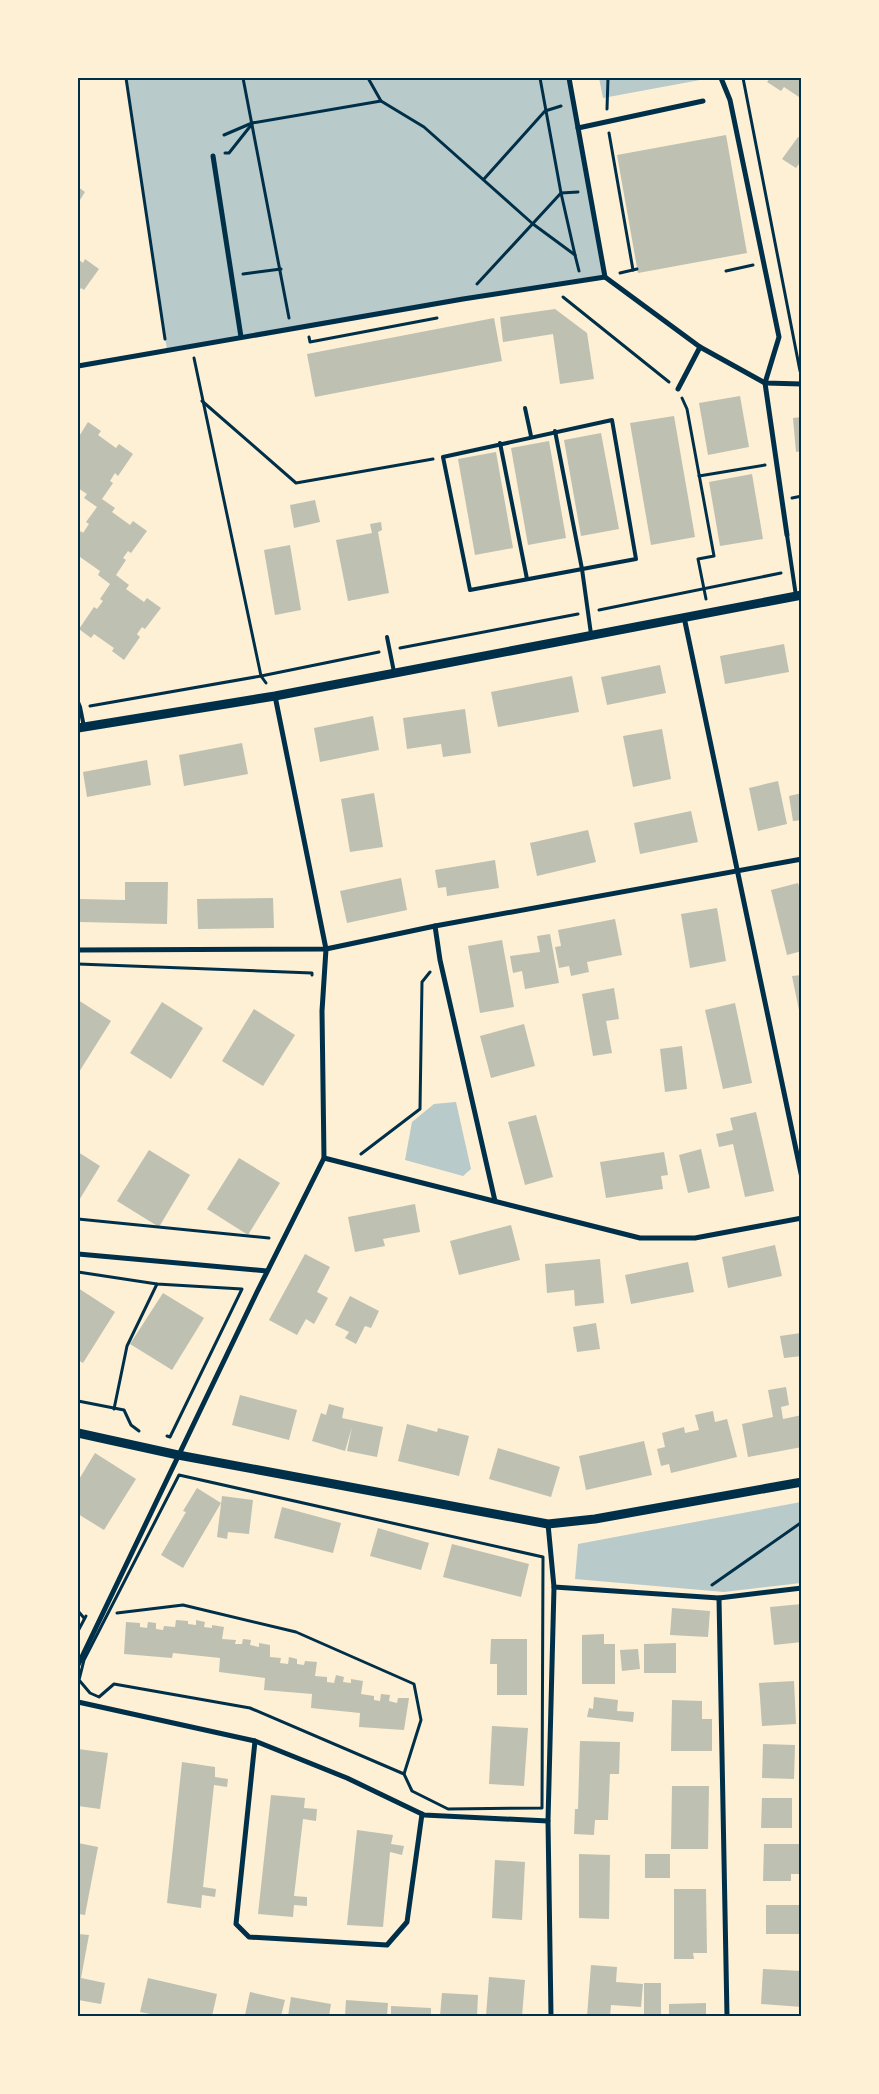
<svg xmlns="http://www.w3.org/2000/svg" width="879" height="2094" viewBox="0 0 879 2094" font-family="Karla,sans-serif">
<rect width="100%" height="100%" fill="#fdf0d5"/>
<g fill="#b9caca">
<path d="M126 78H569L605 277 167 350Z"/>
<path d="M599 78H699L700 80 603 98Z"/>
<path d="M456 1102 471 1169 463 1176 405 1160 412 1122 434 1104Z"/>
<path d="M801 1502V1583L724 1592 575 1579 578 1544Z"/>
</g>
<g fill="#bec0b2">
<path d="M770 78H802V99L784 87 781 91 767 82Z"/>
<path d="M726 135 747 253 638 273 617 155Z"/>
<path d="M798 137 802 139V166L799 164 796 168 782 159Z"/>
<path d="M78 187 85 192 78 203Z"/>
<path d="M78 259 83 263 85 259 99 269 84 290 81 288 78 293Z"/>
<path d="M555 309 587 333 594 379 560 384 553 334 503 342 500 317Z"/>
<path d="M494 318 502 361 315 397 307 354Z"/>
<path d="M740 396 749 447 708 455 699 403Z"/>
<path d="M674 416 695 537 651 545 630 423Z"/>
<path d="M802 417V451L796 452 793 418Z"/>
<path d="M88 422 101 431 98 435 116 448 119 444 133 454 118 476 115 473 110 481 113 483 102 499 115 508 112 512 130 525 133 521 147 531 131 553 128 551 123 558 126 560 116 575 129 585 126 589 144 602 147 598 161 608 145 629 142 627 137 634 140 637 124 660 112 651 114 648 94 634 91 638 79 629 94 607 97 609 103 601 100 599 110 584 98 575 100 571 80 557 78 561V535L81 531 83 533 89 524 86 522 97 507 84 498 87 494 78 488V438Z"/>
<path d="M601 433 619 529 581 536 564 440Z"/>
<path d="M549 441 566 538 528 545 511 448Z"/>
<path d="M496 452 513 548 475 555 458 459Z"/>
<path d="M752 474 763 539 720 546 709 482Z"/>
<path d="M315 500 320 522 294 528 290 505Z"/>
<path d="M381 522 382 530 378 532 389 593 348 601 336 540 372 533 370 524Z"/>
<path d="M290 545 301 610 275 615 264 550Z"/>
<path d="M784 644 789 672 725 684 720 656Z"/>
<path d="M660 665 666 693 607 705 601 677Z"/>
<path d="M572 676 579 712 498 727 491 692Z"/>
<path d="M465 709 471 753 443 757 441 744 407 749 403 718Z"/>
<path d="M373 716 379 750 320 762 314 728Z"/>
<path d="M662 729 671 779 633 787 623 736Z"/>
<path d="M242 743 248 774 184 786 179 755Z"/>
<path d="M147 760 151 785 87 797 83 772Z"/>
<path d="M778 781 787 824 758 831 749 788Z"/>
<path d="M374 793 383 847 350 852 341 799Z"/>
<path d="M802 793V820L793 821 789 796Z"/>
<path d="M691 811 698 842 640 854 634 823Z"/>
<path d="M588 830 596 862 537 876 530 843Z"/>
<path d="M495 860 499 888 447 896 446 887 438 888 435 870Z"/>
<path d="M401 878 407 910 347 923 340 891Z"/>
<path d="M125 882H168L167 924 80 922V899L125 900Z"/>
<path d="M798 883 802 896V951L787 955 771 890Z"/>
<path d="M273 898 274 928 198 929 197 899Z"/>
<path d="M717 908 726 961 690 968 681 914Z"/>
<path d="M615 919 622 955 587 962 589 972 571 976 569 966 559 968 555 947 561 946 558 930Z"/>
<path d="M550 934 559 983 525 989 522 971 513 973 510 956 540 952 537 936Z"/>
<path d="M502 940 514 1007 480 1013 468 946Z"/>
<path d="M802 975V1019L801 1020 792 976Z"/>
<path d="M614 988 619 1019 606 1021 612 1053 593 1056 582 994Z"/>
<path d="M78 1000 111 1021 79 1072 78 1071Z"/>
<path d="M162 1002 203 1028 171 1079 130 1053Z"/>
<path d="M735 1003 752 1083 723 1089 705 1010Z"/>
<path d="M254 1009 295 1035 263 1086 222 1061Z"/>
<path d="M524 1024 535 1066 491 1078 480 1036Z"/>
<path d="M682 1046 687 1089 665 1092 660 1049Z"/>
<path d="M756 1112 774 1191 745 1197 733 1144 719 1147 716 1134 733 1130 730 1118Z"/>
<path d="M536 1115 553 1177 525 1185 508 1122Z"/>
<path d="M701 1149 710 1188 688 1193 679 1155Z"/>
<path d="M149 1150 190 1175 159 1227 117 1201Z"/>
<path d="M78 1152 100 1166 78 1202Z"/>
<path d="M664 1152 668 1175 661 1176 663 1189 606 1198 600 1162Z"/>
<path d="M239 1158 280 1183 248 1235 207 1209Z"/>
<path d="M415 1204 420 1232 383 1239 385 1246 355 1252 348 1217Z"/>
<path d="M511 1225 520 1260 459 1275 450 1241Z"/>
<path d="M775 1245 782 1276 728 1288 722 1257Z"/>
<path d="M305 1254 330 1267 317 1292 328 1298 314 1324 306 1319 297 1335 269 1320Z"/>
<path d="M600 1259 604 1303 575 1306 574 1290 547 1293 545 1264Z"/>
<path d="M688 1262 694 1292 631 1304 625 1275Z"/>
<path d="M78 1288 115 1312 83 1363 78 1360Z"/>
<path d="M163 1293 204 1318 172 1370 130 1344Z"/>
<path d="M350 1296 379 1311 371 1328 365 1326 356 1344 345 1338 349 1332 335 1325Z"/>
<path d="M596 1323 600 1349 577 1352 573 1327Z"/>
<path d="M801 1333 802 1356 784 1358 780 1336Z"/>
<path d="M786 1387 789 1405 781 1407 783 1419 802 1415V1447L748 1457 742 1424 773 1417 768 1390Z"/>
<path d="M240 1395 297 1410 289 1440 232 1425Z"/>
<path d="M329 1404 344 1408 342 1418 383 1427 377 1457 347 1451 352 1427 345 1451 312 1441 321 1413 326 1415Z"/>
<path d="M713 1411 715 1422 727 1419 737 1457 671 1473 669 1464 661 1466 657 1449 665 1447 662 1433 684 1427 685 1433 699 1430 695 1415Z"/>
<path d="M407 1424 437 1432 438 1428 469 1436 459 1476 398 1461Z"/>
<path d="M644 1441 652 1475 586 1490 579 1456Z"/>
<path d="M498 1448 560 1467 551 1497 489 1479Z"/>
<path d="M95 1453 136 1479 104 1530 78 1514V1481Z"/>
<path d="M197 1488 221 1503 183 1568 161 1555 186 1512 183 1511Z"/>
<path d="M222 1496 253 1500 249 1534 228 1532 227 1539 217 1537Z"/>
<path d="M282 1507 341 1523 333 1553 274 1538Z"/>
<path d="M378 1528 429 1543 421 1570 370 1556Z"/>
<path d="M452 1544 529 1564 521 1597 443 1577Z"/>
<path d="M802 1604V1642L774 1645 770 1607Z"/>
<path d="M672 1608 710 1611 708 1637 670 1635Z"/>
<path d="M176 1620 188 1621V1624L196 1625V1620L205 1622 204 1627 212 1628V1625L224 1627 222 1639 236 1640 235 1644H242L243 1639 251 1640 250 1645 259 1647V1643L270 1645V1657L281 1658 280 1663 288 1664 289 1657 297 1659V1664L304 1665 305 1661 317 1662 315 1676 327 1677V1682L334 1683 336 1675 344 1677 343 1682 351 1683V1679L363 1681 361 1694 374 1696V1700L380 1701 381 1694 390 1695 389 1701 397 1703 398 1698H409L404 1730 359 1727 360 1713 311 1708 312 1694 264 1690 265 1678 219 1672 220 1658 173 1653 172 1658 124 1654 126 1622 140 1623V1627L147 1628 148 1622 156 1623V1629L163 1630 164 1626 175 1627Z"/>
<path d="M604 1634V1644H615V1684H582V1635Z"/>
<path d="M491 1639H527V1695H497V1664H490Z"/>
<path d="M676 1643V1673H644V1644Z"/>
<path d="M638 1649 640 1669 622 1671 620 1650Z"/>
<path d="M794 1681 796 1724 762 1726 759 1683Z"/>
<path d="M594 1697 618 1700 617 1711 634 1712 633 1722 587 1717 589 1708 593 1709Z"/>
<path d="M672 1700 702 1701V1719H712V1751H671Z"/>
<path d="M492 1726 528 1728 524 1786 489 1784Z"/>
<path d="M580 1741 620 1742 619 1774H610L608 1820H595L594 1835 574 1834 575 1809H578Z"/>
<path d="M763 1744 795 1745 794 1779 762 1778Z"/>
<path d="M78 1749 108 1753 100 1809 78 1806Z"/>
<path d="M182 1762 215 1767V1777L228 1779 227 1787 214 1785 203 1887 216 1889 215 1897 202 1895 201 1908 167 1903Z"/>
<path d="M672 1786H709L708 1849H671Z"/>
<path d="M271 1795 305 1798 304 1808 317 1809 316 1821 303 1819 294 1896 307 1897V1906L294 1905 293 1917 258 1914Z"/>
<path d="M762 1798H792V1828H761Z"/>
<path d="M357 1830 393 1835 391 1844 404 1846 402 1855 390 1852 383 1927 347 1925Z"/>
<path d="M78 1843 98 1847 85 1915 78 1914Z"/>
<path d="M764 1844H802V1874H791V1881H763Z"/>
<path d="M579 1854 610 1855 609 1919 579 1918Z"/>
<rect x="645" y="1854" width="25" height="24"/>
<path d="M495 1860 525 1862 522 1920 492 1918Z"/>
<path d="M674 1889H706L707 1953H693L694 1959H674Z"/>
<rect x="766" y="1905" width="36" height="29"/>
<path d="M78 1934 89 1935 81 1978 105 1983 101 2004 78 2000Z"/>
<path d="M591 1965 617 1967 616 1982 643 1984 641 2007 611 2005 610 2016H587Z"/>
<path d="M763 1969 802 1971V2007L761 2004Z"/>
<path d="M489 1977 525 1980 522 2016H486Z"/>
<path d="M148 1978 217 1994 212 2016H161L140 2012Z"/>
<rect x="644" y="1983" width="17" height="31"/>
<path d="M250 1992 285 2000 281 2016 245 2015Z"/>
<path d="M442 1993 478 1995 477 2016H440Z"/>
<path d="M291 1997 331 2004 329 2016H288Z"/>
<path d="M346 2000 388 2003 387 2016H345Z"/>
<path d="M706 2003V2016H669V2004Z"/>
<path d="M391 2006 431 2008V2016H391Z"/>
</g>
<g fill="none" stroke-linecap="round" stroke-linejoin="round">
<g stroke="#003049" stroke-width="3">
<path d="M126 78 165 339"/>
<path d="M243 78 289 318"/>
<path d="M368 78 381 101 424 127 533 224 575 255 579 271"/>
<path d="M540 78 561 193 575 255"/>
<path d="M743 78 800 371"/>
<path d="M607 109 608 78"/>
<path d="M609 133 633 270"/>
<path d="M224 135 252 123 381 101"/>
<path d="M225 153H229L252 124"/>
<path d="M484 179 545 111 561 106"/>
<path d="M726 271 753 265"/>
<path d="M620 273 637 269"/>
<path d="M243 274 281 269"/>
<path d="M477 284 561 193 578 192"/>
<path d="M563 297 669 382"/>
<path d="M309 337 310 342 437 318"/>
<path d="M194 358 261 676 266 683"/>
<path d="M682 398 687 409 714 556 698 559 706 599"/>
<path d="M202 401 296 483 433 459"/>
<path d="M699 476 765 465"/>
<path d="M792 498 802 496"/>
<path d="M599 610 781 573"/>
<path d="M400 648 578 614"/>
<path d="M90 706 261 676 379 652"/>
<path d="M78 964 312 973V975"/>
<path d="M361 1154 420 1109 422 982 430 972"/>
<path d="M78 1219 269 1238"/>
<path d="M78 1272 157 1284 242 1289 170 1437 167 1436"/>
<path d="M78 1401 124 1410 131 1425 139 1431"/>
<path d="M114 1409 127 1346 157 1284"/>
<path d="M179 1475 543 1557 542 1808 448 1809 412 1791 404 1774 250 1708 114 1684 99 1697 90 1693 79 1680 84 1660Z"/>
<path d="M712 1585 802 1522"/>
<path d="M78 1611 84 1618"/>
<path d="M117 1613 183 1605 296 1632 414 1684 421 1720 404 1774"/>
<path d="M78 1631 86 1616"/>
</g>
<g stroke="#003049" stroke-width="4">
<path d="M525 408 531 436"/>
<path d="M612 420 636 559 470 590 443 457Z"/>
<path d="M555 431 582 569 591 634"/>
<path d="M500 443 527 579"/>
<path d="M787 535 796 596"/>
<path d="M387 637 394 672"/>
<path d="M78 702 80 707 84 727"/>
</g>
<g stroke="#003049" stroke-width="5">
<path d="M569 78 605 277 700 347 765 383 802 384"/>
<path d="M721 78 730 100 779 337 765 383 787 535"/>
<path d="M578 128 703 101"/>
<path d="M213 156 241 337"/>
<path d="M78 366 463 299 605 277"/>
<path d="M678 389 700 347"/>
<path d="M684 617 802 1178"/>
<path d="M435 926 440 960 495 1201"/>
<path d="M78 950 326 949 435 926 802 859"/>
<path d="M324 1158 640 1238H695L802 1218"/>
<path d="M78 1254 267 1271"/>
<path d="M548 1524 554 1587 548 1821 551 2016"/>
<path d="M554 1587 719 1598 802 1588"/>
<path d="M719 1598 727 2016"/>
<path d="M78 1665 257 1292 324 1158 322 1011 326 949 275 696"/>
<path d="M78 1702 255 1741 347 1778 424 1815 548 1821"/>
<path d="M255 1741 236 1924 249 1937 387 1945 407 1922 422 1814"/>
</g>
<g stroke="#003049" stroke-width="9">
<path d="M78 728 275 696 802 595"/>
<path d="M78 1433 178 1455 548 1524 595 1519 802 1482"/>
</g>
</g>
<rect width="879" height="2094" fill="none" stroke="#fdf0d5" stroke-width="158"/>
<rect x="79" y="79" width="721" height="1936" fill="none" stroke="#003049" stroke-width="2"/>
</svg>
